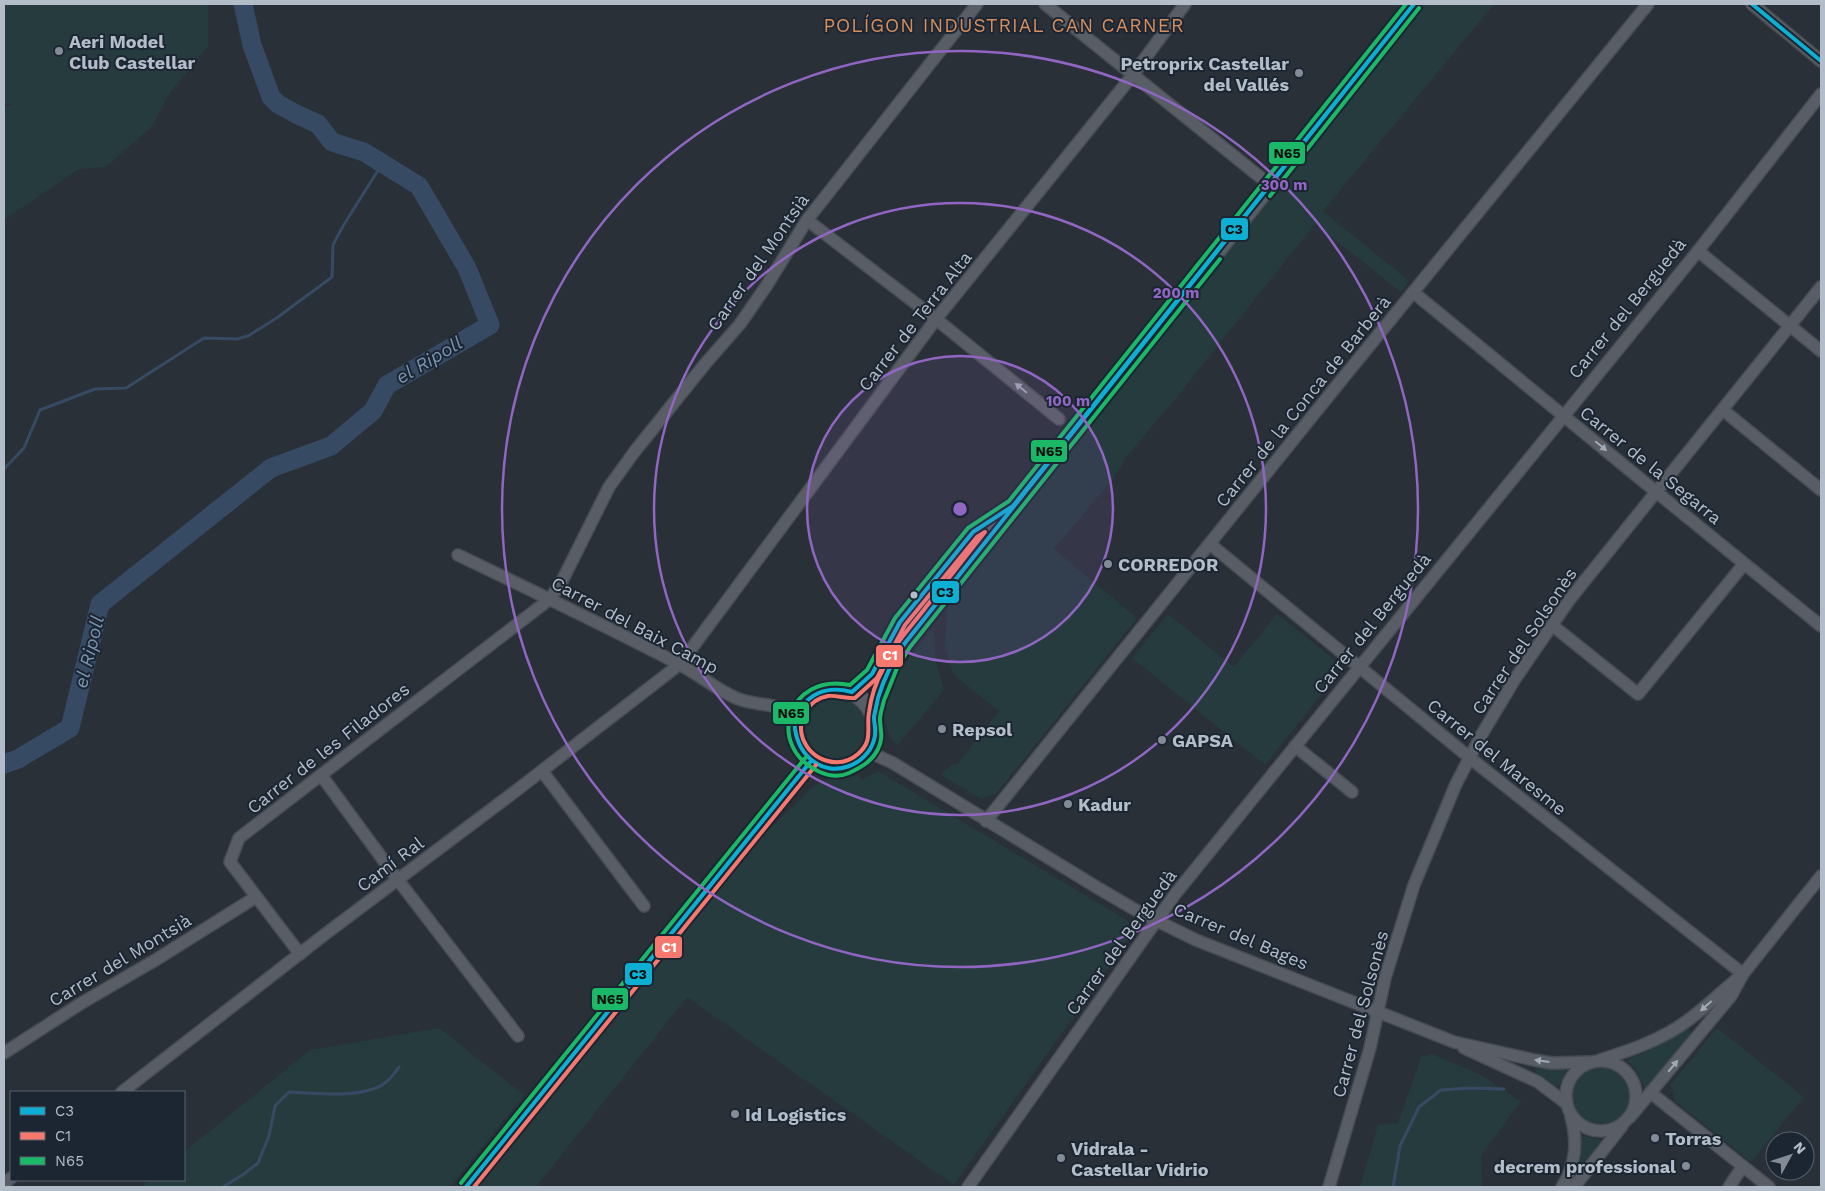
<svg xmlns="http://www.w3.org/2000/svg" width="1825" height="1191" viewBox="0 0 1825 1191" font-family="'Work Sans',sans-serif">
<rect width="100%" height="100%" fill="#293038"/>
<g fill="#263b3e">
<path d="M4 4H208V46L169 94 152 126 106 167 79 169 4 220V107L14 104H4Z"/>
<path d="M1426 4H1494L1323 211 1409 281 1401 292 1315 224 1176 398 1128 455 1112 480 1054 549 1137 618 997 793 981 799 941 775 952 764H957L999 711 954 675 945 649 947 606 953 592 1270 195Z"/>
<path d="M1168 614 1234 667 1277 614 1335 660 1336 676 1265 765 1132 658Z"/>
<path d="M934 627 936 662 944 690 897 746C889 737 885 726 885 714 886 674 912 657 934 627Z"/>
<circle cx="836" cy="729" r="30"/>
<path d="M878 771 1128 921 1130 937 954 1185 687 997 536 1187H478L706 900 752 846 813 787 822 781 830 779 858 775 862 780Z"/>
<path d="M439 1028 524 1095 450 1187H141L150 1180H184V1152L310 1050Z"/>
<path d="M1717 1028 1804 1097 1751 1162 1675 1101 1671 1084Z"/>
<path d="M1686 1029H1689L1691 1032 1690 1036 1648 1087 1645 1088 1636 1070 1627 1060 1664 1043Z"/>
<path d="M1432 1054 1479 1074 1521 1101 1481 1156 1482 1187H1360L1378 1125 1398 1123 1421 1057Z"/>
<circle cx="1602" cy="1097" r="32"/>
<path d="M1539 1067 1563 1068 1566 1070 1559 1086H1555L1536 1073V1069Z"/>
<path d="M1582 1136 1601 1140 1602 1143 1582 1167 1579 1166Z"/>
</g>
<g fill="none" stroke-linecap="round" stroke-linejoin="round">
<g stroke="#374a64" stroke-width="3">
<path d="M4 469 24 448 40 410 95 389 126 388 204 338 237 339 248 336 278 317 332 277 333 245 343 226 382 164"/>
<path d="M223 1187 244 1174 258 1163 269 1136 275 1106 289 1092C318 1093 348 1098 376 1088 385 1085 394 1075 399 1067"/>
<path d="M1393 1187 1400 1146 1419 1107 1441 1090 1470 1088 1504 1089"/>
</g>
<path stroke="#374a64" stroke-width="19" d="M4 764 18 759 70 728 100 604 271 468 331 446 373 411 387 385 490 325 467 268 419 186 364 152 332 142 318 124 296 114 278 104 271 97 252 45 243 4"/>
<g stroke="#474c53" stroke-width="14">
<g id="minor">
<path d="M1045 4 1270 185"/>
<path d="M1752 4 1821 61"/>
<path d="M807 220 936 319 1059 419"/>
<path d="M1698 251 1821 351"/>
<path d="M1413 292 1627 468 1821 626"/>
<path d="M1723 410 1821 490"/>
<path d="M1210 544 1470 758 1743 974"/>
<path d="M458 555C531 590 605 626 677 663 697 673 715 689 736 698 756 707 780 701 796 718"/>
<path d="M1552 625 1638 694 1744 564"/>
<path d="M1295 746 1352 792"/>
<path d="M869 752 893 763 1098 888 1139 912 1196 940 1454 1042 1534 1060 1552 1063 1590 1062"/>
<path d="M542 771 644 906"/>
<path d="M321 775 398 880 518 1036"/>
<path d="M986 821 1339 383 1648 4"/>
<path d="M300 954 230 862 239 838 550 599 562 581 609 487 635 451 705 364 740 324 767 285 807 220 977 4"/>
<path d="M1464 1048 1538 1082 1567 1104"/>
<path d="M4 1053 80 1004 157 959 256 897"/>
<path d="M1600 1060C1631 1050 1661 1040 1687 1021 1705 1008 1721 992 1737 979"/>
<circle cx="1601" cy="1096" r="35"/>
<path d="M122 1092 324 935 517 790 680 664 936 319 1132 76 1185 4"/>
<path d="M1651 1093 1769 1187"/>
<path d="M1630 1117 1731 996 1743 974 1821 876"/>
<path d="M4 1184 11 1178"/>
<path d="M968 1187 1176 893 1698 251 1821 94"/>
<path d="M1329 1187 1370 1048 1385 978 1414 885 1456 784 1482 734 1515 679 1570 599 1821 287"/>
<path d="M1562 1187C1576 1164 1578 1142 1571 1117"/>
<path d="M1574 1187 1622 1126"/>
<path d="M1729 1187 1743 1166"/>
</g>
</g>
<g stroke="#474c53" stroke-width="18">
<g id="tertiary">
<circle cx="835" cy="729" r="40"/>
<path d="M852 692 902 647 914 633 1414 4"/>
<path d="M874 718 879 695 896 657"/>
<path d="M466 1187 628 985 811 761"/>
</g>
</g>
<use href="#minor" stroke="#595e66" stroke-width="11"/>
<use href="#tertiary" stroke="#595e66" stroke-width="15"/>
<g stroke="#1c2633" stroke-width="8">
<g id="bus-1">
<path d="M1414 4 905 643C893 660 884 678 878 698 877 704 875 711 874 717 874 725 877 731 874 740 867 765 834 778 813 761 802 753 797 742 795 729 794 720 798 711 804 704 817 689 833 687 852 692L872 674 900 622 973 532 1013 506Z"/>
<path d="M1752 4 1821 61"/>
<path d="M466 1187 811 761"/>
</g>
</g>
<g stroke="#1c2633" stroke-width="8">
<g id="bus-2">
<path d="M985 532C965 557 946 582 926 607 911 627 893 645 883 669 876 682 871 697 869 712 866 728 874 740 858 754 839 770 812 761 803 739 796 720 809 699 828 696 837 695 846 699 855 698L877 678 905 625 977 537Z"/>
<path d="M474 1187 816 765"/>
</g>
</g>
<g stroke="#1c2633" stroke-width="8">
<g id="bus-3">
<path d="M1270 196 1419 8"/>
<path d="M885 698 897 668 910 647 1220 259"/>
<path d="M884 700C883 706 880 713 880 719 880 731 884 736 878 749 872 761 862 767 849 773 840 777 829 776 820 772 764 747 788 672 850 685L867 670 895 618 968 528 1009 501 1406 4"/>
<path d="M461 1183 806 757"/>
</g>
</g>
<use href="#bus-1" stroke="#0dafd3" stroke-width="4"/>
<use href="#bus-2" stroke="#f7786f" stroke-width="4"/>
<use href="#bus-3" stroke="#1ab867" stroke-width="4"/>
</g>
<defs><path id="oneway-solid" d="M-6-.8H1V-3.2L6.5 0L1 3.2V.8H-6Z" transform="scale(1.25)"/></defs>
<g fill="#a1a9b5">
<use href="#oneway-solid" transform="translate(1021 388) rotate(-141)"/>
<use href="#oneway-solid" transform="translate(1601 446) rotate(40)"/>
<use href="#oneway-solid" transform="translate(1706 1006) rotate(138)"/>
<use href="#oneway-solid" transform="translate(1542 1061) rotate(-172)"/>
<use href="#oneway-solid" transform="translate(1673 1066) rotate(-50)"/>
</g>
<circle cx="960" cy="509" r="153" fill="#9166c3" fill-opacity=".12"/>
<g fill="none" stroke="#9166c3" stroke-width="2.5">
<circle cx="960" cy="509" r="153"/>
<circle cx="960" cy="509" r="306"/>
<circle cx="960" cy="509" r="458"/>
</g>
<g fill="#838b96" stroke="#1c2633" stroke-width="2">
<circle cx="59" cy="51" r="5"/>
<circle cx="1299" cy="73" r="5"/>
<circle cx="1108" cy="564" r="5"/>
<circle cx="942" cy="729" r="5"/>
<circle cx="1162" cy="740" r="5"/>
<circle cx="1068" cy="804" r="5"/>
<circle cx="735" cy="1114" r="5"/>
<circle cx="1655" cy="1138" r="5"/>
<circle cx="1061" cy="1158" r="5"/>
<circle cx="1686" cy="1166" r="5"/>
</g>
<circle fill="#b3bcc9" stroke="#1c2633" stroke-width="2" cx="914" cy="595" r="4.5"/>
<g text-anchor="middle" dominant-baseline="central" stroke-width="4" stroke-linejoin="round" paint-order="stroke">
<g font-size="18" font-weight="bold" fill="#b3bcc9" stroke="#1c2633" text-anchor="start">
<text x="69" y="41">Aeri Model<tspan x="69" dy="21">Club Castellar</tspan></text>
<text x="1289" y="63" text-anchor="end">Petroprix Castellar<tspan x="1289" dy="21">del Vallés</tspan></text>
<text x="1118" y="564">CORREDOR</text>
<text x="952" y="729">Repsol</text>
<text x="1172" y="740">GAPSA</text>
<text x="1078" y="804">Kadur</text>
<text x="745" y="1114">Id Logistics</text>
<text x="1665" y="1138">Torras</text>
<text x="1071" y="1148">Vidrala -<tspan x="1071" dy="21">Castellar Vidrio</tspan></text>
<text x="1676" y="1166" text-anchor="end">decrem professional</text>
</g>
<g font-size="18" fill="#b3bcc9" stroke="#1c2633">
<text transform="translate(758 262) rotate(-55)">Carrer del Montsià</text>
<text transform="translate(1627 308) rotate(-51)">Carrer del Berguedà</text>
<text transform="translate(915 321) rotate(-52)">Carrer de Terra Alta</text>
<text transform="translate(1303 401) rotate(-51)">Carrer de la Conca de Barberà</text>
<text transform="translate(1651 465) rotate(39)">Carrer de la Segarra</text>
<text transform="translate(1372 623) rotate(-51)">Carrer del Berguedà</text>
<text transform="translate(635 625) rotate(28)">Carrer del Baix Camp</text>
<text transform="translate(1524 641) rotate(-56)">Carrer del Solsonès</text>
<text transform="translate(328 748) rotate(-38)">Carrer de les Filadores</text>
<text transform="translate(1497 757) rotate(39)">Carrer del Maresme</text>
<text transform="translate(390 864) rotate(-37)">Camí Ral</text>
<text transform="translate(1241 936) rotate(23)">Carrer del Bages</text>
<text transform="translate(1121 942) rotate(-54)">Carrer del Berguedà</text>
<text transform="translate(120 960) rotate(-31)">Carrer del Montsià</text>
<text transform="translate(1360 1014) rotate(-75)">Carrer del Solsonès</text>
</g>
<g font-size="19" letter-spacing="1" fill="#d88f5e" stroke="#1c2633">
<text x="1004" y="25">POLÍGON INDUSTRIAL CAN CARNER</text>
</g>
<g font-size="19" font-style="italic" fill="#7993b2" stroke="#1c2633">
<text transform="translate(429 360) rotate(-31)">el Ripoll</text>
<text transform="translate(89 652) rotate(-76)">el Ripoll</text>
</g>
</g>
<circle cx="960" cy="509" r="8" fill="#9166c3" stroke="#1c2633" stroke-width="2.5"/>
<g font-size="15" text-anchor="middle" font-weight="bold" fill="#9166c3" stroke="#1c2633" stroke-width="4" stroke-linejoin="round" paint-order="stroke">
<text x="1284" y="190">300 m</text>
<text x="1176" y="298">200 m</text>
<text x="1068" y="406">100 m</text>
</g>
<g stroke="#1c2633" stroke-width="2">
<rect x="1268" y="141" width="38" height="24" rx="5" fill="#1ab867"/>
<rect x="1220" y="217" width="29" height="24" rx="5" fill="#0dafd3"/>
<rect x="1030" y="439" width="38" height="24" rx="5" fill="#1ab867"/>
<rect x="931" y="580" width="29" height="24" rx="5" fill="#0dafd3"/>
<rect x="875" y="644" width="29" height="24" rx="5" fill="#f7786f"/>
<rect x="772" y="701" width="38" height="24" rx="5" fill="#1ab867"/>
<rect x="654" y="935" width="29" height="24" rx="5" fill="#f7786f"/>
<rect x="624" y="962" width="29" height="24" rx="5" fill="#0dafd3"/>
<rect x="591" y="987" width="38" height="24" rx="5" fill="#1ab867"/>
</g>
<g font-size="14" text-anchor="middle" font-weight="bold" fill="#fff">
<text x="890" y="660">C1</text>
<text x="669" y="952">C1</text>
</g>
<g font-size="14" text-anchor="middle" font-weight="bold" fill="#111">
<text x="1287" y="158">N65</text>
<text x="1234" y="234">C3</text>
<text x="1049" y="456">N65</text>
<text x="945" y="597">C3</text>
<text x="791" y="718">N65</text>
<text x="638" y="979">C3</text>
<text x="610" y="1004">N65</text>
</g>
<rect width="1825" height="1191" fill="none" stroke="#b3bcc9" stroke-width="10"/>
<rect x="10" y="1091" width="175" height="90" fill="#1c2633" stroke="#58626f"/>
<rect x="20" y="1107" width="25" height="8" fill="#0dafd3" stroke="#58626f"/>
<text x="55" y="1116" font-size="15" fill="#b3bcc9">C3</text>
<rect x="20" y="1132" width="25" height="8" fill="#f7786f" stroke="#58626f"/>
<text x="55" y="1141" font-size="15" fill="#b3bcc9">C1</text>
<rect x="20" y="1157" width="25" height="8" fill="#1ab867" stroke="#58626f"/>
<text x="55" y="1166" font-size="15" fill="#b3bcc9">N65</text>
<g transform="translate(1790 1156) rotate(50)"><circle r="24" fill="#1c2633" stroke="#58626f"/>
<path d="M0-4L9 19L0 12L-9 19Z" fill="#838b96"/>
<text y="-8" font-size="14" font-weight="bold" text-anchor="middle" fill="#b3bcc9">N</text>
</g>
</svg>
